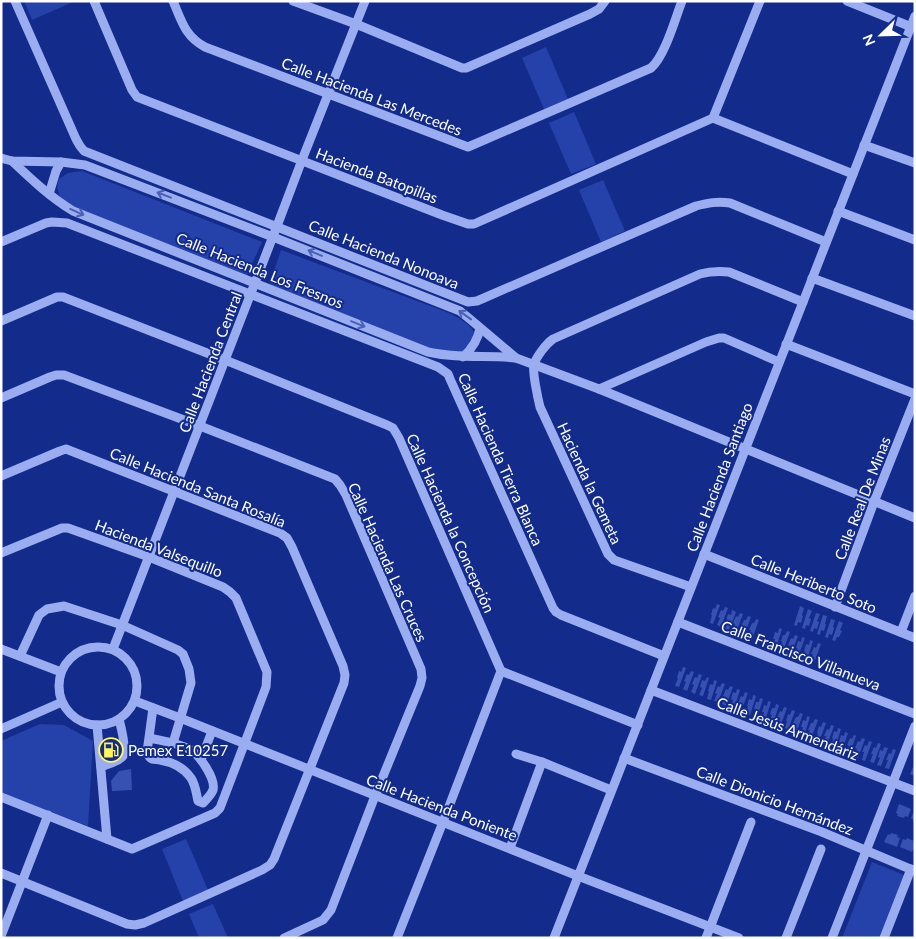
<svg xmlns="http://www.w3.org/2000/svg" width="916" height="939" viewBox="0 0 916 939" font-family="Lato,sans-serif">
<rect width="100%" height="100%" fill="#132b8b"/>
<g fill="#2541aa">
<path d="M24 1H75L32 20Z"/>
<path d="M546 47 568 99 544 109 522 58Z"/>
<path d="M574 112 596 164 571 174 549 123Z"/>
<path d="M82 171 262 242 247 275 74 209 61 200 57 187 59 179 68 173Z"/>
<path d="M603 180 625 231 601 242 579 190Z"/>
<path d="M281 250 449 313C460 319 474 325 476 338L461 354 440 353 273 287 270 283Z"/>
<path d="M40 724 64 725 93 741 88 826 1 793V741Z"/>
<path d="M186 839 208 890 183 901 162 849Z"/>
<path d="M872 862 904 875 879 938H842Z"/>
<path d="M213 904 228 938H199L189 914Z"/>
</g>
<g fill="#3751b2">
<path d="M717 604 720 605 713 624 710 623 712 615H711L713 608 715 609Z"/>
<path d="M800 606 804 608 802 615 803 616 801 623 798 622 797 626 794 625Z"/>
<path d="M725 607 728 608 721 627 717 625 720 618 718 617 721 610 723 611Z"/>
<path d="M808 609 812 611 809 618 811 619 809 626 806 625 805 629 802 628Z"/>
<path d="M732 610 736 612 729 630 725 629 728 622 726 621 728 614 731 615Z"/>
<path d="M740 613 743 614 736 633 732 631 735 624 733 623 736 616 738 617Z"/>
<path d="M816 613 820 614 817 621 819 622 817 629 814 628 813 632 810 631Z"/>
<path d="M823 615 827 616 825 624H826L824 631 821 630 820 635 817 634Z"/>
<path d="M748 616 751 617 744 636 740 634 743 627 741 626 744 620H746Z"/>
<path d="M756 619 759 620 752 639 748 638 751 630H749L752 623H754Z"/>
<path d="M831 619 835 620 833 627 834 628 832 635 829 634 828 638 825 637Z"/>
<path d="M839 621 843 623 840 630 842 631 839 637H837L835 641 832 640Z"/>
<path d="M779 628 782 629 776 648 772 647 775 639H773L775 632 778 633Z"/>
<path d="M787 631 790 632 783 651 780 649 782 642 781 641 783 635H785Z"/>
<path d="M795 635 798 636 791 654 787 653 790 646 788 645 791 638 793 639Z"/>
<path d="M802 637 805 638 798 657 795 656 797 648H796L798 641 801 642Z"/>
<path d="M810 640 813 641 807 660 803 659 805 651H804L806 644 809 645Z"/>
<path d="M818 643 821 644 814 663 810 662 813 654H811L814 647 816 648Z"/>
<path d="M683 667 686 668 679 687 675 686 678 678H677L679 671 681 672Z"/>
<path d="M691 671 694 672 687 691 683 689 686 682 684 681 687 674 689 675Z"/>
<path d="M699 674 702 675 695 694 691 692 694 685 692 684 695 677 697 678Z"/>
<path d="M707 677 709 678 703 696 699 695 702 688 700 687 702 680 705 681Z"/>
<path d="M714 680 717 681 711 700 707 699 709 691H708L710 684 713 685Z"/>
<path d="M722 683 725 684 718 702 714 701 717 694 715 693 718 686 720 687Z"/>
<path d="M730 686 733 687 726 706 722 704 725 697 723 696 726 689 728 690Z"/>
<path d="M737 689 740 690 734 709 730 707 733 700 731 699 733 692 736 693Z"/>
<path d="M745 692 748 693 741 712 737 711 740 703H738L741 696 743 697Z"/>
<path d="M753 695 756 696 750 715 746 714 748 706H747L749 699 752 700Z"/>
<path d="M760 698 763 699 757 718 753 716 756 709H754L756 702H759Z"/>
<path d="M768 701 771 702 765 721 761 720 764 712H762L764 705 767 706Z"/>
<path d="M776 704 779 705 773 724 769 722 772 715 770 714 772 708H775Z"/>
<path d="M784 707 787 708 780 727 776 726 779 718H777L780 711 782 712Z"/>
<path d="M792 710 795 711 788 730 785 728 787 721H786L788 714 790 715Z"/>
<path d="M800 713 803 714 796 733 792 731 795 724 793 723 796 717H798Z"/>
<path d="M807 716 810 717 804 736 800 735 803 727H801L803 720 806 721Z"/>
<path d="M815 719 818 720 811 739 807 737 810 730H808L811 723H813Z"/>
<path d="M823 722 826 723 819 742 815 741 818 733H817L819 726 821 727Z"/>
<path d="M831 725 834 726 827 745 823 744 826 736H824L827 729 829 730Z"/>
<path d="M838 728 841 729 835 748 831 746 833 739 832 738 834 731 837 732Z"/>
<path d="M845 732 848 733 842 751 838 750 841 743 839 742 841 735 844 736Z"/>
<path d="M854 735 856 736 850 754 846 753 849 746 847 745 850 738 852 739Z"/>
<path d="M862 738 865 739 858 758 854 756 857 749 855 748 858 741 860 742Z"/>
<path d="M869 741 872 742 865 761 862 760 864 752H862L865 745 867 746Z"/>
<path d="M121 742 124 752 102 757 100 747Z"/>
<path d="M878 743 881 744 874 763 870 762 873 754H871L874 747 876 748Z"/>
<path d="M884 747 888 748 881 766 877 765 880 758 878 757 880 750 883 751Z"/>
<path d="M893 749 896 750 889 769 885 768 888 760H886L889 753 891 754Z"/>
<path d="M915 763V776L910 774Z"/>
<path d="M131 769 132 790 112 791 111 781 119 771Z"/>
<path d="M899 804 911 809 908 817 905 816 904 818 897 816 898 814 896 813Z"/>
<path d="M915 809V822H913V819L911 818Z"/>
<path d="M891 833 898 835 897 837 900 838 897 847 884 842 888 834 890 835Z"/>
<path d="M907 838 914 841 913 843 915 844V846L912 852 900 847 903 839 906 840Z"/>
</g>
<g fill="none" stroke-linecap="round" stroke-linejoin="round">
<g stroke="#9aadf0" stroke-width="9">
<path d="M15 1 76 139 80 146 84 151 468 302 477 301 484 298 696 206C708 203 717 201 730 203L826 242"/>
<path d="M94 1 132 90 137 97 442 215 468 224H474L713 118 760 1"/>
<path d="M173 1C182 22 185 36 205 47L468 147 651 68C665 56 675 19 682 1"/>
<path d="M293 1 356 24 462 68H466L590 14 599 9 605 1"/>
<path d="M847 1 914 28"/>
<path d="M713 118 853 174"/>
<path d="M864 145 915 163"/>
<path d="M1 158 12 161 61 162 85 165 273 237 460 311 471 320 516 358 599 389 915 518"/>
<path d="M12 161C31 179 50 197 73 211L428 352C458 359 486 355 516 358"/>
<path d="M49 194 56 171 61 162"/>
<path d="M838 211 915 240"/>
<path d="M1 242 46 223 52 222 67 223 438 367 448 374 450 379 553 608 556 612 561 615 664 656"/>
<path d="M812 278 915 316"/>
<path d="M1 321 57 297H63L225 360 387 425 393 428 399 438 501 671 443 822 397 938"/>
<path d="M786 344 915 394"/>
<path d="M463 357C473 348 478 340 480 328"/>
<path d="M599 389 706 342 719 338H724L779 362"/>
<path d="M1 398 50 377 56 375H64L200 426 335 479 340 485 346 495 421 669 422 678 420 686 375 796 331 910 323 920 284 938"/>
<path d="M1 476 60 451 66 449 280 533 287 538 292 547 343 666 345 675 344 683 274 859 270 865 262 870 144 923 135 925 127 924 1 873"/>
<path d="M1 553 62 528H68L149 557 223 587 230 592 236 598 267 672 266 687 220 808 215 813 132 849 1 797"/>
<path d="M704 554 915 638"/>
<path d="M691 587 614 560 608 554 540 407C538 399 532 371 534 364 537 356 546 344 553 339L700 274C711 271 718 271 729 272L803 302"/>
<path d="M835 607 874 502 915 399"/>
<path d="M678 622 915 714"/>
<path d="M901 632 915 596"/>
<circle cx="98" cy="686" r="39"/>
<path d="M1 649 61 672"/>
<path d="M113 649 277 226 302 160 365 1"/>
<path d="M20 656 39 615 47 609 64 606 122 625 178 650 183 654 189 669 191 683 173 743"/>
<path d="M501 671 638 725"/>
<path d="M651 690 915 791"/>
<path d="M135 701 180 718 578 876 739 938"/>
<path d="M97 725 107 839"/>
<path d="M1 729 62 702"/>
<path d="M149 738C163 741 179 743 191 750 200 756 216 779 213 790 211 795 207 799 203 803L198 801C196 793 196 786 191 778 184 768 172 762 160 760 157 759 155 760 152 759 148 757 149 756 147 752L153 708"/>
<path d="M516 754 542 762 611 790"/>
<path d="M624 758 822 832 915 871"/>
<path d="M201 760 212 731"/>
<path d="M101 767C107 764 119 762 123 756 127 749 121 727 119 719"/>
<path d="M510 848 542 762"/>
<path d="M1 936 48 815"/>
<path d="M554 938 915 16"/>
<path d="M706 938 751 822"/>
<path d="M786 938 821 849"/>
<path d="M832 938 915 726"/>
<path d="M884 938 911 869"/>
</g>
</g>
<defs><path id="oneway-shaft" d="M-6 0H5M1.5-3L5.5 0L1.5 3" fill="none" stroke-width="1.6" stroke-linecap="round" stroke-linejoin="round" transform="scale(1.25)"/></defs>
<g stroke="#495fb3">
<use href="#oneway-shaft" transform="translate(164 195) rotate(-159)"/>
<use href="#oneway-shaft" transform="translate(77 212) rotate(24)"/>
<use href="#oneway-shaft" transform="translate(315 253) rotate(-158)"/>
<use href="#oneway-shaft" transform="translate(465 315) rotate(-144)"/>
<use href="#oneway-shaft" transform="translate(358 324) rotate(22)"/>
</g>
<defs>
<g id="fuel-ring" transform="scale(1.25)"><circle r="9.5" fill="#132b8b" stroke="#fff65a" stroke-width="1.5"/><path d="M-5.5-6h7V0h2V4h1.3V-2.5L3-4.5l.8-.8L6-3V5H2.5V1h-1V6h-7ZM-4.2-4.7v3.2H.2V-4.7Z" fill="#fff65a"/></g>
</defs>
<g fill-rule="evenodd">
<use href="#fuel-ring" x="111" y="750"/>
</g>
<g text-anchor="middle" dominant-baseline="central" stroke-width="4" stroke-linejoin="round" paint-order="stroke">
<g font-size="15" fill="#fff" stroke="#132b8b">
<text transform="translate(372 96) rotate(21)">Calle Hacienda Las Mercedes</text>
<text transform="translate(377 175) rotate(21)">Hacienda Batopillas</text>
<text transform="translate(384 254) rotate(22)">Calle Hacienda Nonoava</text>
<text transform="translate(260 270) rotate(22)">Calle Hacienda Los Fresnos</text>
<text transform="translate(210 362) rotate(-69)">Calle Hacienda Central</text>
<text transform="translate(501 459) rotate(66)">Calle Hacienda Tierra Blanca</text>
<text transform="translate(719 477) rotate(-69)">Calle Hacienda Santiago</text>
<text transform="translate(590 483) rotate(65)">Hacienda la Gemeta</text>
<text transform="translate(198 487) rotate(22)">Calle Hacienda Santa Rosalía</text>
<text transform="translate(862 498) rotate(-69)">Calle Real De Minas</text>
<text transform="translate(451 523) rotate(66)">Calle Hacienda la Concepción</text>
<text transform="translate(159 548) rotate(21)">Hacienda Valsequillo</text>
<text transform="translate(388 562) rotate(66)">Calle Hacienda Las Cruces</text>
<text transform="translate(814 583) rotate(22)">Calle Heriberto Soto</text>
<text transform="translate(801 655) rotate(21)">Calle Francisco Villanueva</text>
<text transform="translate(788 728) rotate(21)">Calle Jesús Armendáriz</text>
<text transform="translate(775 800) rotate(21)">Calle Dionicio Hernández</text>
<text transform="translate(442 807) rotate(21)">Calle Hacienda Poniente</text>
</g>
<g font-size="15" fill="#fff" stroke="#132b8b" text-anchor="start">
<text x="128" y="750">Pemex E10257</text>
</g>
</g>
<rect width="916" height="939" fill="none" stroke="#ffffff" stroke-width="5"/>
<g transform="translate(881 35) rotate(247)" stroke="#132b8b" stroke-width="4" paint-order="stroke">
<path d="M0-4L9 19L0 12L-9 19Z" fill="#ffffff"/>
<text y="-8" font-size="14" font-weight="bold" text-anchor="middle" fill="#ffffff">N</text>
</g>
</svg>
